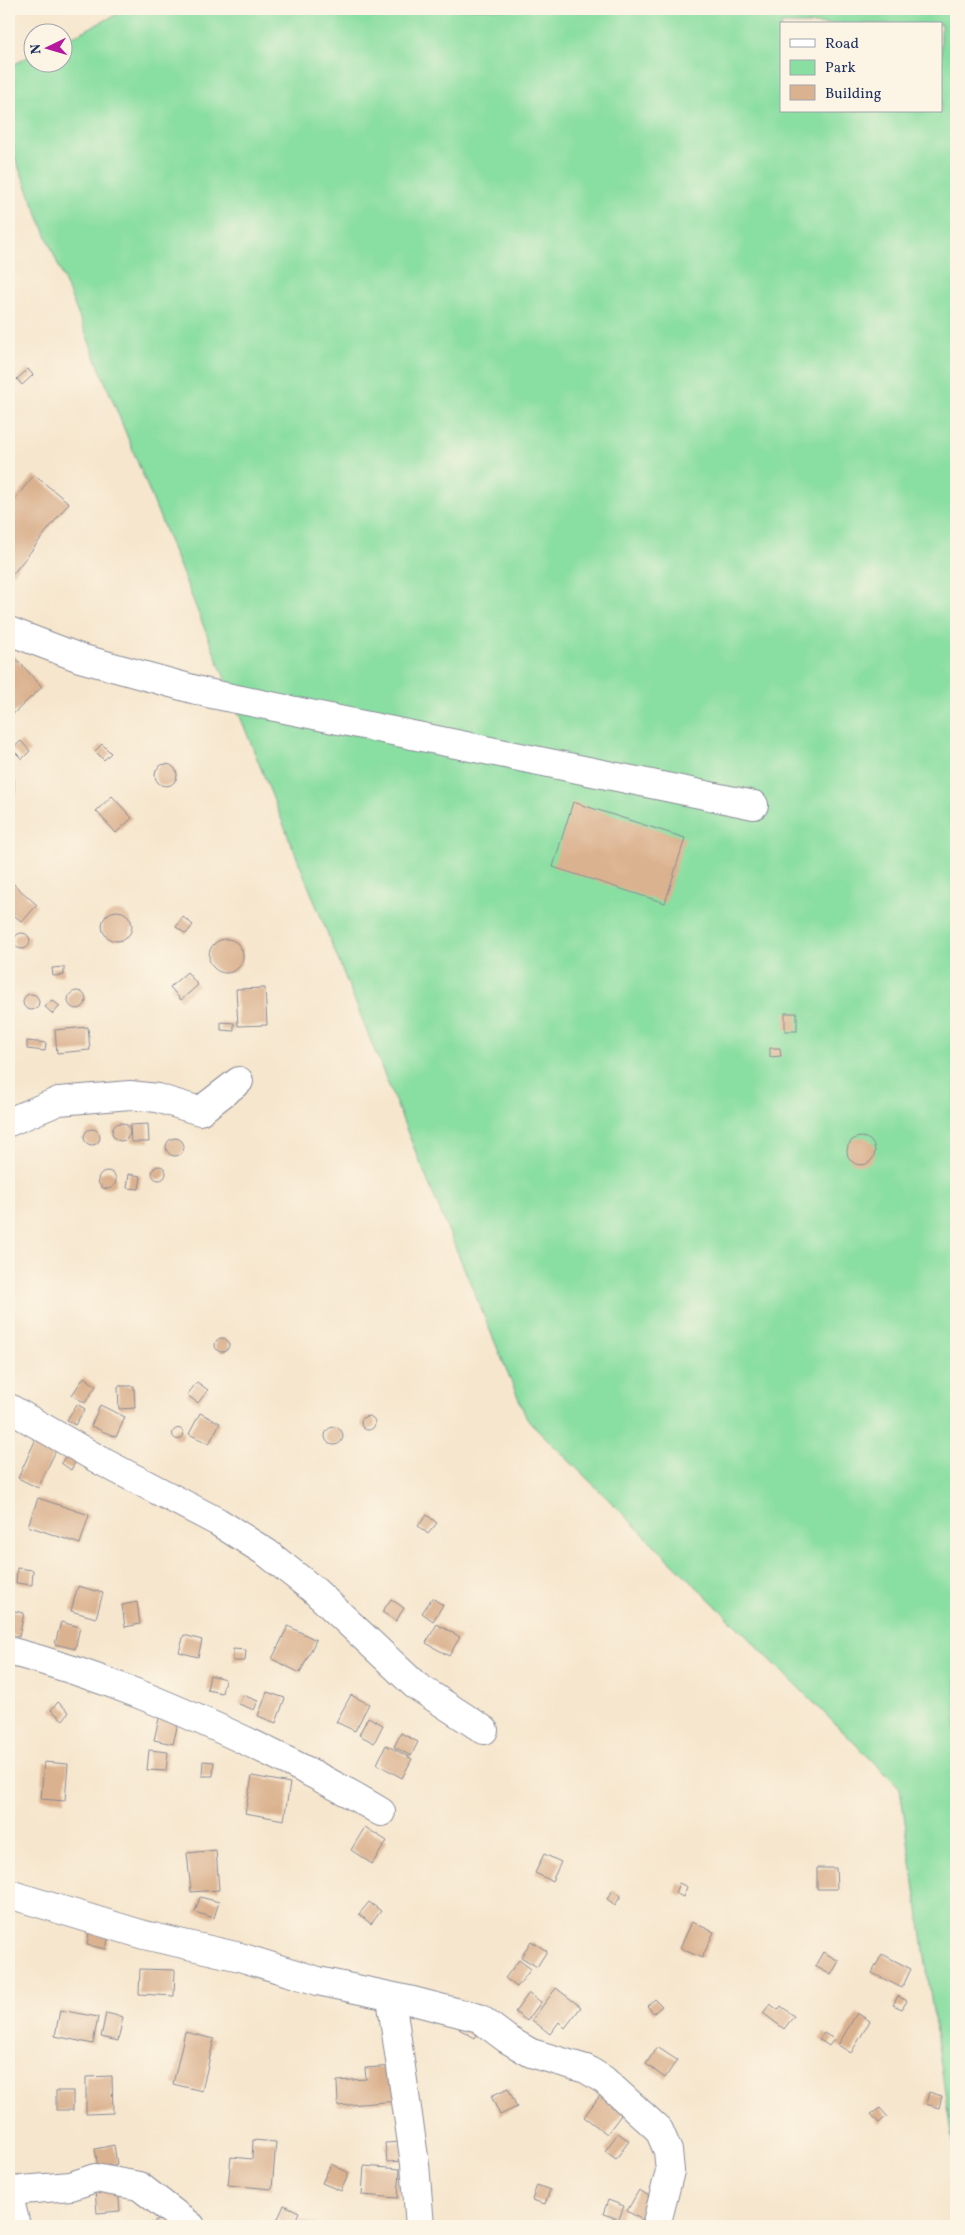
<svg xmlns="http://www.w3.org/2000/svg" width="965" height="2235" viewBox="0 0 965 2235" font-family="Vollkorn,serif">
<rect width="100%" height="100%" fill="#fcf5e5"/>
<filter id="ink" filterUnits="userSpaceOnUse"><feTurbulence type="fractalNoise" baseFrequency=".02" numOctaves="2"/><feDisplacementMap in="SourceGraphic" scale="10" xChannelSelector="R" yChannelSelector="G"/><feConvolveMatrix kernelMatrix="1 2 1 2 8 2 1 2 1" color-interpolation-filters="sRGB"/></filter>
<filter id="wash" filterUnits="userSpaceOnUse"><feTurbulence type="fractalNoise" baseFrequency=".0096" numOctaves="4" result="noise"/><feDisplacementMap in="SourceGraphic" scale="20" xChannelSelector="R" yChannelSelector="G"/><feGaussianBlur stdDeviation="1.12" result="paint"/><feColorMatrix in="noise" values="0 0 0 0 0 0 0 0 0 0 0 0 0 0 0 0 0 1.4 0 .05"/><feComposite in="paint" operator="in"/></filter>
<g filter="url(#wash)">
<rect width="100%" height="100%" fill="#f6e6cd"/>
<path fill="#89dea1" stroke="#528680" fill-rule="evenodd" d="M128 9H956V2167L900 1788 527 1419 416 1153 9 143V67L32 55V62H62L63 41ZM781 24H941V111H781Z"/>
<g id="blocks">
<g fill="#dbb290">
<path d="M28 369 33 375 22 385 17 379Z"/>
<path d="M34 475 69 503 13 574 9 570V493L15 499Z"/>
<path d="M14 656 42 687 13 714 9 709V660Z"/>
<path d="M21 741 30 751 22 759 12 749Z"/>
<path d="M102 744 111 753 104 760 95 751Z"/>
<circle cx="166" cy="775" r="11"/>
<path d="M14 778V792H9V779Z"/>
<path d="M112 796 132 818 116 833 96 811Z"/>
<path d="M573 802 685 838 665 903 553 867Z"/>
<path d="M9 880 37 905 22 922 9 911Z"/>
<circle cx="117" cy="926" r="15"/>
<path d="M183 917 193 925 186 934 176 927Z"/>
<circle cx="22" cy="941" r="8"/>
<circle cx="226" cy="956" r="17"/>
<path d="M64 967V975L53 976 52 968Z"/>
<path d="M187 972 198 985 181 1000 170 987Z"/>
<path d="M265 988 267 1025 238 1026 236 989Z"/>
<circle cx="77" cy="1000" r="9"/>
<circle cx="31" cy="1002" r="8"/>
<path d="M52 1000 60 1006 53 1014 45 1007Z"/>
<rect x="785" y="1013" width="12" height="18"/>
<path d="M221 1022 234 1023V1031L221 1030Z"/>
<path d="M88 1027 90 1050 57 1053 55 1030Z"/>
<path d="M27 1041 46 1043 45 1051 27 1049Z"/>
<path d="M770 1048H780L781 1056 770 1057Z"/>
<circle cx="121" cy="1132" r="9"/>
<path d="M148 1124 149 1142H131L130 1125Z"/>
<circle cx="92" cy="1137" r="8"/>
<circle cx="861" cy="1151" r="14"/>
<circle cx="175" cy="1147" r="9"/>
<circle cx="159" cy="1173" r="7"/>
<circle cx="107" cy="1180" r="9"/>
<path d="M129 1174 141 1176 139 1189 127 1188Z"/>
<circle cx="222" cy="1345" r="7"/>
<path d="M84 1377 96 1386 85 1403 72 1395Z"/>
<path d="M197 1382 208 1390 198 1403 187 1395Z"/>
<path d="M118 1386H134L135 1408 119 1409Z"/>
<path d="M77 1404 85 1409 75 1425 67 1420Z"/>
<path d="M100 1405 125 1417 116 1437 91 1426Z"/>
<path d="M200 1413 220 1423 209 1444 189 1434Z"/>
<circle cx="368" cy="1423" r="7"/>
<path d="M9 1423 15 1426 9 1440Z"/>
<circle cx="334" cy="1436" r="9"/>
<circle cx="178" cy="1434" r="5.5"/>
<path d="M40 1430 61 1440 38 1488 18 1478Z"/>
<path d="M69 1451 78 1457 71 1470 61 1463Z"/>
<path d="M38 1498 89 1515 80 1544 28 1526Z"/>
<path d="M427 1515 437 1523 428 1534 418 1526Z"/>
<path d="M17 1568 33 1570 32 1585 16 1583Z"/>
<path d="M78 1586 103 1593 96 1618 71 1611Z"/>
<path d="M432 1598 443 1605 433 1621 422 1613Z"/>
<path d="M391 1599 404 1608 396 1621 382 1612Z"/>
<path d="M137 1602 140 1624 125 1627 122 1605Z"/>
<path d="M9 1610 24 1613 19 1637 9 1634Z"/>
<path d="M61 1622 80 1627 75 1649 55 1644Z"/>
<path d="M437 1624 460 1637 449 1656 426 1643Z"/>
<path d="M288 1626 316 1640 300 1673 272 1659Z"/>
<path d="M184 1635 202 1640 198 1657 179 1652Z"/>
<path d="M233 1649 246 1650 245 1661H233Z"/>
<path d="M210 1675 225 1679 222 1693 207 1690Z"/>
<path d="M267 1692 285 1698 276 1723 258 1716Z"/>
<path d="M243 1695 258 1701 254 1710 239 1704Z"/>
<path d="M351 1695 369 1704 355 1731 336 1722Z"/>
<path d="M58 1702 69 1712 63 1720 51 1710Z"/>
<path d="M160 1714 179 1719 173 1744 154 1740Z"/>
<path d="M368 1717 383 1725 374 1743 359 1735Z"/>
<path d="M401 1733 418 1742 411 1756 394 1747Z"/>
<path d="M386 1745 412 1759 402 1778 377 1764Z"/>
<path d="M149 1750 168 1752 166 1771 147 1770Z"/>
<path d="M203 1761 214 1762 213 1776H202Z"/>
<path d="M44 1762 68 1764 65 1801 41 1799Z"/>
<path d="M252 1776 290 1783 284 1820 245 1813Z"/>
<path d="M365 1827 387 1841 372 1864 351 1850Z"/>
<path d="M216 1850 219 1890 191 1892 187 1853Z"/>
<path d="M544 1854 561 1862 552 1881 535 1873Z"/>
<path d="M817 1868H836L837 1889H817Z"/>
<path d="M679 1883 687 1887 683 1897 675 1893Z"/>
<path d="M613 1890 621 1896 615 1905 607 1899Z"/>
<path d="M200 1897 219 1902 214 1918 195 1912Z"/>
<path d="M369 1902 381 1911 371 1924 359 1914Z"/>
<path d="M692 1922 714 1932 702 1958 680 1948Z"/>
<path d="M90 1927 110 1931 106 1949 87 1945Z"/>
<path d="M531 1941 547 1951 537 1967 521 1957Z"/>
<path d="M823 1952 839 1961 831 1975 815 1966Z"/>
<path d="M882 1954 911 1969 902 1988 872 1973Z"/>
<path d="M519 1960 531 1969 517 1987 505 1978Z"/>
<path d="M140 1969 175 1970 174 1996 139 1994Z"/>
<path d="M556 1988 581 2007 565 2028 559 2022 550 2034 532 2020Z"/>
<path d="M529 1993 541 2002 527 2021 515 2012Z"/>
<path d="M898 1996 907 2001 902 2009 893 2005Z"/>
<path d="M655 1999 662 2006 654 2013 647 2006Z"/>
<path d="M770 2004 778 2010 781 2006 794 2016 784 2029 763 2013Z"/>
<path d="M60 2010 98 2017 93 2044 55 2036Z"/>
<path d="M106 2013 123 2017 118 2041 101 2037Z"/>
<path d="M857 2013 870 2021 851 2053 838 2045Z"/>
<path d="M466 2017 482 2026 475 2038 459 2029Z"/>
<path d="M185 2032 214 2039 202 2091 173 2084Z"/>
<path d="M824 2033 834 2039 829 2046 819 2039Z"/>
<path d="M657 2047 677 2060 665 2078 646 2064Z"/>
<path d="M394 2066 397 2101 338 2106 337 2081 366 2079 365 2068Z"/>
<path d="M112 2076 113 2113 86 2114V2077Z"/>
<path d="M606 2087 629 2104 607 2134 584 2117Z"/>
<path d="M508 2088 517 2107 500 2115 491 2096Z"/>
<rect x="56" y="2091" width="17" height="19"/>
<path d="M929 2092 942 2096 939 2108 926 2104Z"/>
<path d="M880 2108 887 2116 879 2123 871 2114Z"/>
<path d="M618 2133 629 2141 616 2159 605 2151Z"/>
<path d="M253 2140 276 2142 272 2189 228 2185 231 2157 252 2159Z"/>
<path d="M402 2142 403 2161 387 2162 385 2143Z"/>
<path d="M114 2145 117 2164 98 2167 95 2149Z"/>
<path d="M331 2164 349 2173 341 2191 322 2183Z"/>
<path d="M364 2166 400 2169 398 2198 362 2195Z"/>
<path d="M537 2185 550 2190 545 2204 532 2200Z"/>
<path d="M118 2189 120 2211 97 2213 95 2191Z"/>
<path d="M639 2190 656 2200 644 2221 627 2211Z"/>
<path d="M608 2200 624 2206 619 2219 603 2214Z"/>
<path d="M284 2205 299 2212 293 2226 277 2221Z"/>
<path d="M300 2219 321 2226H298Z"/>
<path d="M155 2220 180 2223 179 2226H155Z"/>
</g>
</g>
</g>
<g filter="url(#ink)">
<use href="#blocks" fill-opacity="0" stroke="#888a96" stroke-width="1"/>
<g fill="none" stroke-linecap="round" stroke-linejoin="round">
<g stroke="#888a96" stroke-width="30">
<g id="minor">
<path d="M9 631 80 658 207 693 754 805"/>
<path d="M9 1122 59 1101 130 1095 157 1098 200 1111 239 1081"/>
<path d="M9 1408 103 1462 218 1522 267 1553 315 1591 415 1685 484 1730"/>
<path d="M9 1651C98 1674 184 1711 267 1751 306 1770 344 1789 381 1812"/>
<path d="M9 1894 144 1935 240 1957 318 1981 413 2001 479 2018 507 2039 531 2053 586 2069 604 2080 659 2130 668 2151 670 2171 656 2226"/>
<path d="M391 1998 415 2164 420 2226"/>
<path d="M9 2191 71 2186 95 2178 139 2186 191 2226"/>
<path d="M9 2196 16 2226"/>
</g>
</g>
<use href="#minor" stroke="#fff" stroke-width="28"/>
</g>
</g>
<rect width="965" height="2235" fill="none" stroke="#fcf5e5" stroke-width="30"/>
<rect x="780" y="22" width="162" height="90" fill="#fcf5e5" stroke="#a2a6af"/>
<rect x="790" y="39" width="25" height="8" fill="#ffffff" stroke="#a2a6af"/>
<text x="825" y="48" font-size="15" fill="#1b2f5e">Road</text>
<rect x="790" y="60" width="25" height="15" fill="#89dea1" stroke="#a2a6af"/>
<text x="825" y="72" font-size="15" fill="#1b2f5e">Park</text>
<rect x="790" y="85" width="25" height="15" fill="#dbb290" stroke="#a2a6af"/>
<text x="825" y="98" font-size="15" fill="#1b2f5e">Building</text>
<g transform="translate(48 48) rotate(265)"><circle r="24" fill="#fcf5e5" stroke="#a2a6af"/>
<path d="M0-4L9 19L0 12L-9 19Z" fill="#b5179e"/>
<text y="-8" font-size="14" font-weight="bold" text-anchor="middle" fill="#1b2f5e">N</text>
</g>
</svg>
